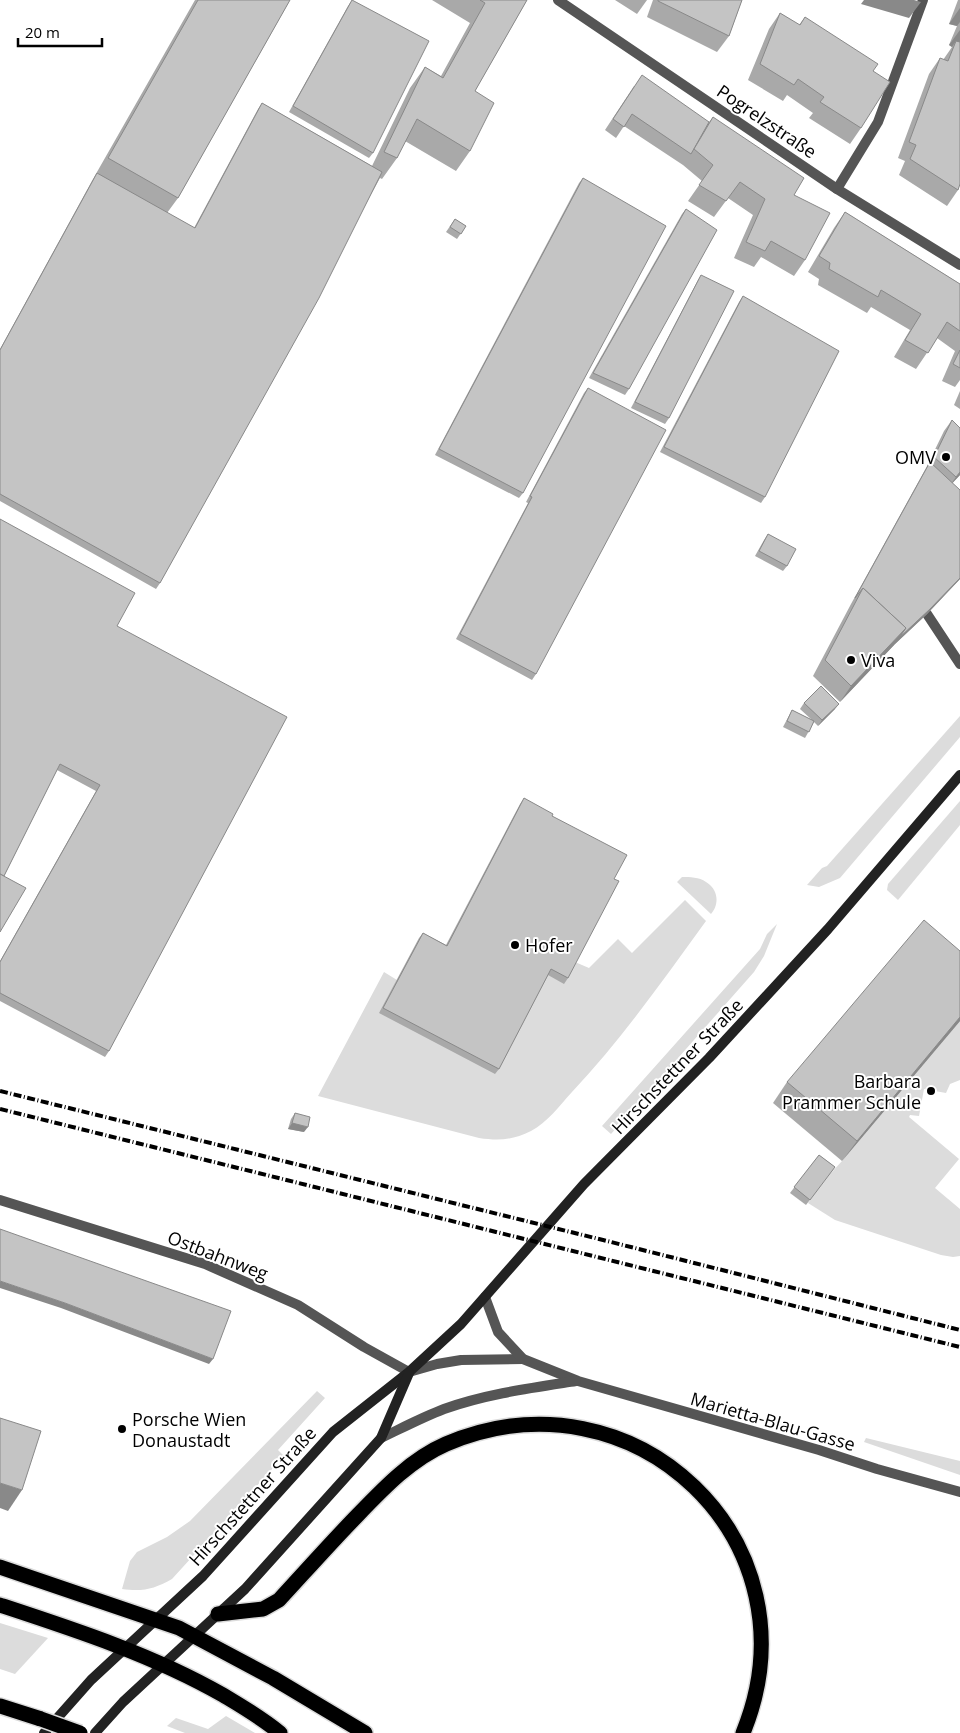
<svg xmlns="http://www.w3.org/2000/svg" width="960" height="1733" viewBox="0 0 960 1733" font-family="'Open Sans',sans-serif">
<rect width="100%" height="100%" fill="#fff"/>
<g fill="#dcdcdc">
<path d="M960 716V737L840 878 819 887 807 885 822 868 827 866Z"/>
<path d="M960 801V825L898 900 887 890 888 884Z"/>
<path d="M682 877C690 877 699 877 706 882 718 889 720 904 711 914L677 882Z"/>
<path d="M685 900 706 921C663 980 622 1039 572 1092 560 1105 547 1123 531 1131 513 1140 499 1141 479 1138L318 1096 384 972 397 980 380 1013 547 975 575 962 589 968 618 939 632 953Z"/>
<path d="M777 924 764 956 754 972 611 1134 602 1126 760 949 767 934Z"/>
<path d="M960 1021V1080L950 1084 946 1093 924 1089 919 1116 910 1115 909 1117 959 1159 935 1188 960 1209V1256L953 1257 941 1255 835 1220 808 1203 831 1173 842 1161Z"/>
<path d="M317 1391 325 1398 278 1450 284 1456 172 1579C154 1589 143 1592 122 1589L130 1561 137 1552 167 1537 190 1521Z"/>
<path d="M866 1438 960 1461V1475L864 1442Z"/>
<path d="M0 1623 48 1638 15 1674 0 1669Z"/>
<path d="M226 1716 255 1733H185L167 1726 176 1718 208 1729Z"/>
</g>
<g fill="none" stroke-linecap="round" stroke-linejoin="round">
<g stroke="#dbdbdb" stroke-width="18">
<g id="highway">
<path d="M0 1567 179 1628 273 1678 365 1733"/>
<path d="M0 1605C76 1630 153 1655 223 1695 243 1707 262 1718 280 1733"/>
<path d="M218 1614 263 1609 279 1600C303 1574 327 1547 352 1521 380 1492 409 1460 446 1444 634 1364 821 1542 743 1733"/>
<path d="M0 1706 41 1719"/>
</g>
</g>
<g stroke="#555" stroke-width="10">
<path d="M837 189 878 122 923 0"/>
<path d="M927 614 960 664"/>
<path d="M409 1372 437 1364 461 1360 523 1359"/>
</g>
<g stroke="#555" stroke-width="10">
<path d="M558 0 837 189 960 265"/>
<path d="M0 1200 205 1264 298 1305 364 1347 409 1372"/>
<path d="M485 1297 498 1332 523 1359 578 1381 819 1450 877 1469 960 1492"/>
<path d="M381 1438C402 1428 423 1417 444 1409 486 1394 531 1388 576 1381"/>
</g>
<g stroke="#222" stroke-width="10">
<path d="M44 1733 91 1680 203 1576 333 1432 409 1372 461 1324 584 1184 709 1058 828 929 960 775"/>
<path d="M95 1733 123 1702 245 1589 381 1438 409 1373"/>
</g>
<use href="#highway" stroke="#000" stroke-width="15"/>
<g stroke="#000" stroke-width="4" stroke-dasharray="8 2.5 1 2.5" stroke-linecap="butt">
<path d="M0 1091 603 1240 960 1330"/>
<path d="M0 1109 960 1347"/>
</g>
<g stroke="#dbdbdb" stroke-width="18" stroke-linecap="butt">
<path id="highway-bridge" d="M41 1719 80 1733"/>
</g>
<use href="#highway-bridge" stroke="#000" stroke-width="15"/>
</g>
<g fill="#a9a9a9">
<path d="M195 0H290L178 198 167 213 194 228 258 109 262 103 372 166 410 88 425 67 441 76 470 23 432 0H527L475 91 470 151 456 171 405 141 397 158 382 179 380 178 160 583 156 589 0 501V349L93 179Z"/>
<path d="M352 0 373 153 369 158 289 112 348 6Z"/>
<path d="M615 0H647L637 14Z"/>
<path d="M653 0H742L729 36 717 52 647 17Z"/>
<path d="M958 0H960V184L958 190 947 206 899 175 905 161 898 158 929 74 940 58 943 60 952 47 949 45 957 26 949 24Z"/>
<path d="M780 13 799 25 805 17 873 71 861 128 850 144 809 118 813 113 787 95 783 101 748 80 769 29Z"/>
<path d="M634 86 709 122 713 117 794 195 805 260 794 276 761 257 754 267 734 258 753 215 728 198 714 217 688 201 702 181 683 165 624 126 616 138 605 130Z"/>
<path d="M583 178 523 493 519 498 435 455 579 183Z"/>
<path d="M686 209 629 389 625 395 589 378 682 214Z"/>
<path d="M845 212 960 284V380L955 387 942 381 955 351 937 338 916 369 894 357 910 330 871 307 867 313 818 285 819 279 808 272 834 228Z"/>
<path d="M455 219 466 226 457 239 446 232Z"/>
<path d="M701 275 669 418 665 424 631 408 698 280Z"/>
<path d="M743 296 765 497 761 503 660 452 739 302Z"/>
<path d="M588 388 536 674 532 680 456 639 528 503 526 502 584 393Z"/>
<path d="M960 391V409L954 405Z"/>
<path d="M952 420 960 428V475L952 483 960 490V579L927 614 895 644 840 702 813 676 851 604 926 468 944 431Z"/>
<path d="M0 519 117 626 109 1051 105 1057 0 1001V961L96 791 57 770 4 876Z"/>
<path d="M768 534 787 566 783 571 755 556 764 540Z"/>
<path d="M804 703 835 709 818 726 814 722 805 738 783 727 792 710 812 720 800 709Z"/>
<path d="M524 798 552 816 614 879 568 978 564 984 548 975 499 1069 495 1074 379 1013 419 938 423 933 446 945 520 804Z"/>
<path d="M960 951V1021L842 1161 773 1103 787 1082Z"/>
<path d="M295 1113 304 1132 288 1129 291 1119Z"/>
<path d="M819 1155 835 1167 806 1205 790 1193Z"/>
</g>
<g fill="#898989">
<path d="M864 0H914L921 2 909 18 861 4Z"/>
<path d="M960 8V22L957 26 949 24Z"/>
<path d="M960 30V50L956 41 952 47 949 45Z"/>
<path d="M960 472V475L948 488 956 477Z"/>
<path d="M960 578V579L927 614 895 644 840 702 851 686 906 628Z"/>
<path d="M839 704 835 709 818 726 822 720Z"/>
<path d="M960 1017V1021L842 1161 857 1141Z"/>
<path d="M292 1123 308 1127 304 1132 288 1129Z"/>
<path d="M0 1281 65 1303 213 1359 209 1364 61 1308 0 1288Z"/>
<path d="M0 1483 22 1490 8 1511 0 1508Z"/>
</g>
<g fill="#c4c4c4" stroke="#898989">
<path d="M198 0H290L178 198 108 158Z"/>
<path d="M352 0 429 41 373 153 293 106Z"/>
<path d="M480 0H527L475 91 494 103 470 151 417 119 397 158 384 152 425 67 443 78 485 3Z"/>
<path d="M658 0H742L729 36 658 1Z"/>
<path d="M780 13 800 25 805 17 878 64 873 71 890 82 861 128 820 102 824 97 798 79 794 85 760 64Z"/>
<path d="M956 41 960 42V184L958 190 910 159 916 145 909 142 940 58 948 61Z"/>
<path d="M642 75 709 122 691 154 632 114 624 127 613 119Z"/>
<path d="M262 103 382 172 319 298 160 583 0 494V350L97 173 195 228Z"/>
<path d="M713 117 804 178 794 195 830 213 805 260 771 241 765 251 746 242 765 199 740 182 726 201 699 185 713 165 694 149Z"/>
<path d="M583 178 666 226 523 493 439 449Z"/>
<path d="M686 209 717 230 629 389 593 373Z"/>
<path d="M845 212 960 284V331L947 322 928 353 905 340 921 314 881 290 878 297 829 269 830 263 819 256Z"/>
<path d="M455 219 466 226 461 234 450 227Z"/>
<path d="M701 275 734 291 669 418 635 402Z"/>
<path d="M743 296 839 351 765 497 664 447Z"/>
<path d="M960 350V368L953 364Z"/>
<path d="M588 388 666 430 536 674 460 634 532 497 530 496Z"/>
<path d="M952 420 960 428V472L956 477 934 457Z"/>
<path d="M930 462 960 490V578L930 609 899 638 906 628 863 588 855 598Z"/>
<path d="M0 519 135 593 117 626 287 717 109 1051 0 993V962L100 785 60 764 4 876 0 874Z"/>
<path d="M768 534 796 549 787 566 759 551Z"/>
<path d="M863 588 906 628 851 686 825 660Z"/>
<path d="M821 686 839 704 822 720 804 703Z"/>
<path d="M792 710 814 721 809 732 787 721Z"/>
<path d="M524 798 553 814 552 816 627 855 614 879 619 881 568 978 551 969 499 1069 383 1008 423 933 447 946Z"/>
<path d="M0 874 26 888 0 932Z"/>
<path d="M924 920 960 951V1017L857 1141 787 1082Z"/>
<path d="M295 1113 310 1117 308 1127 292 1123Z"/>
<path d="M819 1155 835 1167 810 1200 794 1187Z"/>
<path d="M0 1229 231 1311 213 1359 65 1303 0 1281Z"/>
<path d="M0 1418 41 1431 22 1490 0 1483Z"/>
</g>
<g fill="#000" stroke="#fff" stroke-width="2">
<circle cx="946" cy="457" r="5"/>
<circle cx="851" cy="660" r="5"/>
<circle cx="515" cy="945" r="5"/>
<circle cx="931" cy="1091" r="5"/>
<circle cx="122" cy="1429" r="5"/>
</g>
<g text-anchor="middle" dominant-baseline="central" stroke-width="4" stroke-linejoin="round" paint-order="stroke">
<g font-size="18" fill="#000" stroke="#fff">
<text transform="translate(767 121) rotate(34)">Pogrelzstraße</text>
<text transform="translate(677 1066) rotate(-46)">Hirschstettner Straße</text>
<text transform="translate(218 1255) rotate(21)">Ostbahnweg</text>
<text transform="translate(773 1421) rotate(16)">Marietta-Blau-Gasse</text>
<text transform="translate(252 1496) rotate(-48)">Hirschstettner Straße</text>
</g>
<g font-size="18" fill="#000" stroke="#fff" text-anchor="start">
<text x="936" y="457" text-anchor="end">OMV</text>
<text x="861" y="660">Viva</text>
<text x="525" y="945">Hofer</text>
<text x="921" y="1081" text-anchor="end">Barbara<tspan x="921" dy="21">Prammer Schule</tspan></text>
<text x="132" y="1419">Porsche Wien<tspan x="132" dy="21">Donaustadt</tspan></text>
</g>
</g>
<path d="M18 38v8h84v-8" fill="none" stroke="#000000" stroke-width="2.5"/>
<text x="25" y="38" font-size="15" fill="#000000" stroke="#ffffff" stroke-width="4" paint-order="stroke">20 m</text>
</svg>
